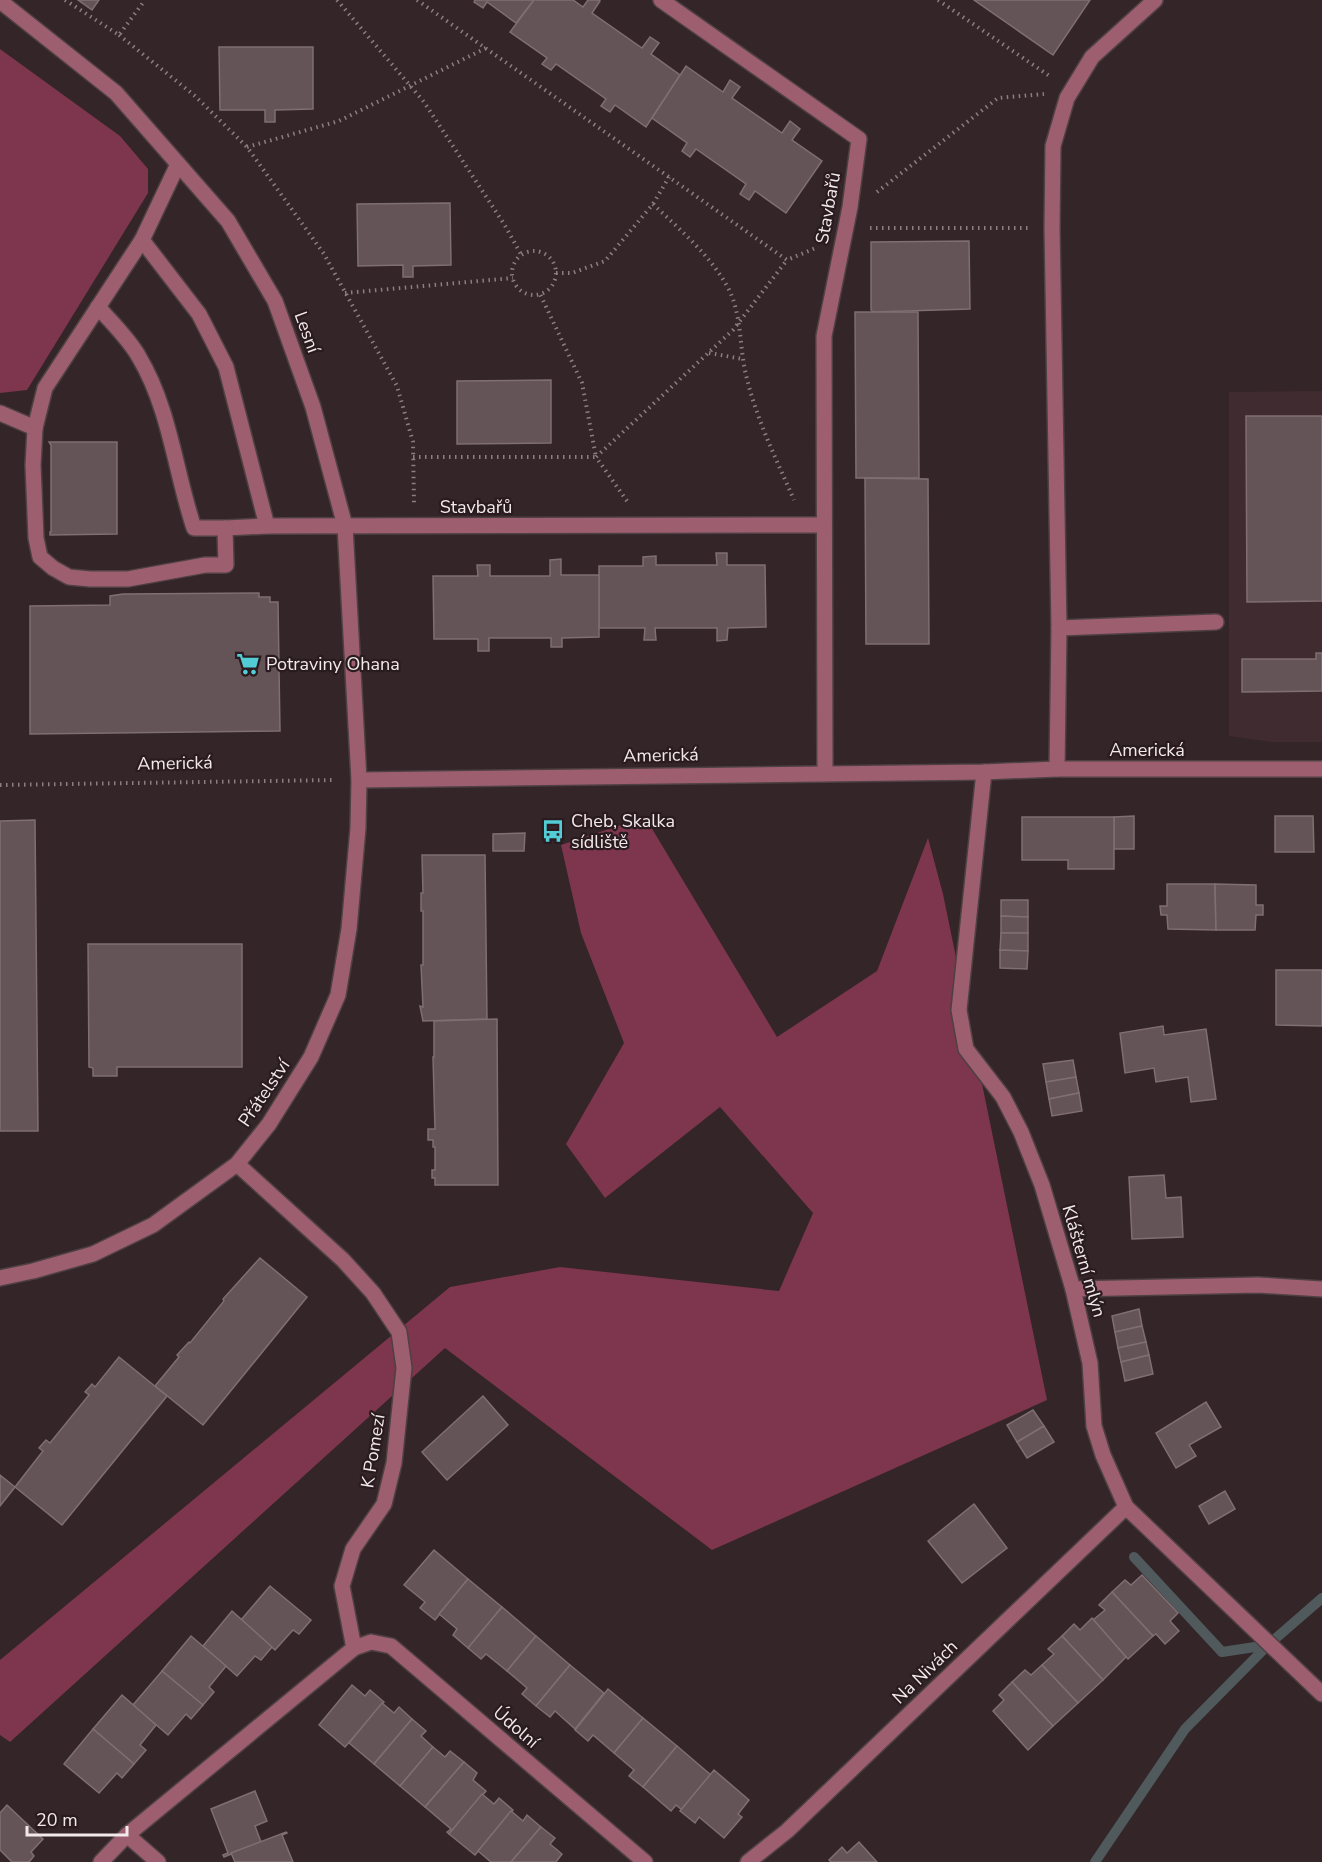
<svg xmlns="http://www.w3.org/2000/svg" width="1322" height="1862" viewBox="0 0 1322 1862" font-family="'Nunito Sans',sans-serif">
<rect width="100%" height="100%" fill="#332528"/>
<path fill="#402b31" d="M1322 391V742H1272L1229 736V392Z"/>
<g fill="#7d364d">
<path d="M0 49 120 136 148 169V193L27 390 0 393Z"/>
<path d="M645 817 777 1037 877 971 928 838 943 894 1047 1400 712 1550 445 1348 10 1742 0 1735V1660L450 1287 560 1267 779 1291 813 1213 720 1107 605 1198 566 1144 624 1043 581 933 561 845Z"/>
</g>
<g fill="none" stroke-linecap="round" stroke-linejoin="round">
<g stroke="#505a5c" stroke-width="10">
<path d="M1134 1557 1222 1652 1268 1645"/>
<path d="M1095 1862 1185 1729 1268 1645 1322 1598"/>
</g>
</g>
<g fill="#645458" stroke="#7f6e72" stroke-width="1.5">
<path d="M78 0H99L92 10Z"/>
<path d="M475 0H534L516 23 487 2 483 8 474 2Z"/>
<path d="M534 0H573L583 7 588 0H598L600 1 592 13 642 48 650 37 659 43 651 54 680 75 646 127 615 105 610 112 601 106 606 99 556 64 551 70 542 64 547 58 510 32Z"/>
<path d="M974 0H1090L1053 55Z"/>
<path d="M219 47H313V109L275 110V122H265V110H220Z"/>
<path d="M686 66 723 92 730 80 740 87 732 98 782 133 790 121 800 129 792 140 822 161 786 213 755 191 749 200 740 194 746 184 696 149 690 157 682 151 687 143 652 118Z"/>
<path d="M450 203 451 265 413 266V277H403V265L358 266 357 204Z"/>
<path d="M969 241 970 309 873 312 871 310V242Z"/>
<path d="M855 312H918L919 478H856Z"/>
<path d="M551 380V443L457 444V381Z"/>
<path d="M1246 416H1322V601L1247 602Z"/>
<path d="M49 442H117V534L50 535V532H51V445Z"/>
<path d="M865 478 928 479 929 644H866Z"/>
<path d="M716 553H727V565H765L766 627 728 628 727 640 717 641V628H655L656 640H644L645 628H599V566H643V557L656 556V565H717Z"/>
<path d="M561 559V575H599V637L562 638V647H551V638H489V651H478V639H434L433 576H478L477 565H490V576H550V560Z"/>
<path d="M259 593V597H270V602H278L280 731 30 734V606L110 605V596L123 594Z"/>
<path d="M1316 653H1322V691L1242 692V659H1316Z"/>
<path d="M1134 816V849H1114V817Z"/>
<path d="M1275 816H1313L1314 852H1275Z"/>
<path d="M1022 817H1114V869H1068V860H1022Z"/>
<path d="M35 820 38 1131H0V821Z"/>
<path d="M525 833 524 851H493V834Z"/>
<path d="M422 855H485L487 1019 423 1021 420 1006 423 1007 421 965H423V911H421V893H423Z"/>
<path d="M1167 884H1215L1216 930 1168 929 1167 915H1161L1160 906H1167Z"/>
<path d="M1215 884 1256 885V905H1263V915H1256L1255 930H1216Z"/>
<path d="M1001 900H1028V917L1001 916Z"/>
<path d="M1001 916 1028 917V933H1001Z"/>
<path d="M1001 933H1028V951L1000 950Z"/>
<path d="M88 944H242V1067H117V1076H93V1068L89 1067Z"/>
<path d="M1000 950 1028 951 1027 969 1000 968Z"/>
<path d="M1276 970H1322V1026L1276 1025Z"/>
<path d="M497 1019 498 1185H435V1178H432V1170H435V1147H433V1140H428V1129H435L433 1057H434V1021Z"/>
<path d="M1163 1026 1164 1035 1206 1029 1216 1099 1191 1102 1188 1077 1156 1082 1154 1068 1125 1073 1120 1033Z"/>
<path d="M1073 1060 1076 1077 1046 1082 1043 1064Z"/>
<path d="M1076 1077 1079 1093 1049 1099 1046 1082Z"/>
<path d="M1079 1093 1082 1111 1052 1116 1049 1099Z"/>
<path d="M1164 1175 1166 1198 1181 1197 1183 1237 1132 1239 1129 1177Z"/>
<path d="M260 1258 307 1297 203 1425 155 1386 179 1357 177 1355 189 1342 190 1343 224 1301 223 1299Z"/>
<path d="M1139 1309 1142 1326 1115 1332 1112 1316Z"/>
<path d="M1142 1326 1146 1342 1118 1348 1115 1332Z"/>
<path d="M1146 1342 1149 1355 1121 1362 1118 1348Z"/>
<path d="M1149 1355 1153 1374 1125 1381 1121 1362Z"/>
<path d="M119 1357 167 1396 62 1525 15 1487 43 1451 39 1448 46 1440 50 1443 89 1395 85 1392 92 1384 95 1387Z"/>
<path d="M483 1396 508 1425 447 1480 422 1452Z"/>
<path d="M1206 1402 1221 1427 1189 1445 1196 1456 1176 1468 1156 1433Z"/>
<path d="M1033 1410 1044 1426 1017 1442 1007 1425Z"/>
<path d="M1044 1426 1054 1442 1027 1458 1017 1442Z"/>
<path d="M0 1475 15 1487 0 1506Z"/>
<path d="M1225 1491 1235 1509 1209 1524 1199 1506Z"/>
<path d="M974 1504 1007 1548 962 1583 928 1541Z"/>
<path d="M434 1550 468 1579 435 1620 420 1608 425 1602 404 1585Z"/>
<path d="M1142 1575 1178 1613 1170 1621 1179 1631 1165 1644 1156 1634 1153 1636 1112 1592 1125 1580 1131 1585Z"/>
<path d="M468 1579 502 1607 468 1648 453 1635 457 1629 439 1614Z"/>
<path d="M270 1586 311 1620 299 1634 293 1630 275 1650 241 1620Z"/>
<path d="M1112 1592 1153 1636 1128 1659 1093 1620 1105 1610 1099 1605Z"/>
<path d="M502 1607 536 1636 507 1671 486 1654 481 1659 468 1648Z"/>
<path d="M232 1611 272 1647 261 1660 255 1656 237 1676 203 1646Z"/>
<path d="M1092 1618 1126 1657 1103 1680 1062 1636 1074 1624 1080 1630Z"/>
<path d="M191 1636 226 1666 209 1687 214 1692 203 1705 162 1671Z"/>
<path d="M536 1636 570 1665 536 1706 522 1694 527 1688 507 1671Z"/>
<path d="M1062 1636 1103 1680 1078 1703 1042 1665 1054 1654 1048 1649Z"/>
<path d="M570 1665 604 1693 575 1729 555 1711 550 1717 536 1706Z"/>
<path d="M1042 1665 1078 1703 1053 1726 1012 1682 1025 1670 1031 1675Z"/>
<path d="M162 1671 203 1705 191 1719 186 1714 168 1735 133 1705Z"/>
<path d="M1012 1682 1053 1726 1028 1750 993 1711 1004 1700 999 1695Z"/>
<path d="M352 1685 365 1696 370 1690 384 1702 345 1747 319 1725Z"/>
<path d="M608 1689 643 1718 614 1753 593 1735 588 1741 575 1730Z"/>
<path d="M122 1695 156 1725 140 1745 146 1750 134 1764 93 1729Z"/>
<path d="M382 1703 394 1713 399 1707 412 1719 374 1764 349 1743Z"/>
<path d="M643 1718 677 1746 643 1787 629 1776 634 1770 614 1753Z"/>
<path d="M412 1719 426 1731 421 1736 433 1747 400 1786 374 1764Z"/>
<path d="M93 1729 134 1764 122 1778 117 1773 99 1793 64 1764Z"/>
<path d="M677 1746 711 1775 682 1810 676 1805 671 1811 643 1787Z"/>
<path d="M433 1747 445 1757 450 1751 464 1762 425 1807 400 1786Z"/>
<path d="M464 1762 477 1773 473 1780 486 1791 449 1834 447 1832 451 1829 425 1807Z"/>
<path d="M714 1770 749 1800 738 1814 742 1817 724 1838 699 1817 695 1823 680 1811Z"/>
<path d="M255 1791 267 1821 255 1826 261 1842 224 1857 223 1855 228 1853 211 1809Z"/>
<path d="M482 1794 494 1804 499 1798 513 1810 475 1855 449 1834Z"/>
<path d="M7 1805 43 1839 31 1852 34 1856 29 1862H12L0 1850V1813Z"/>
<path d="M511 1811 523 1821 527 1815 541 1827 511 1862H491L478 1851Z"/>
<path d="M541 1827 555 1838 550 1844 562 1854 556 1862H511Z"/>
<path d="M286 1832 287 1833 282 1835 293 1862H235L231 1853Z"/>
<path d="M859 1842 877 1862H831L829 1860 842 1847 847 1853Z"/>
</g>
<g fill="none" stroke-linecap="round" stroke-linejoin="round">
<g stroke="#4e4043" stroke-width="18">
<g id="minor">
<path d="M661 0 859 139 850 207 824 336 825 772"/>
<path d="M0 1 116 93 228 221 275 301 313 407 345 526 359 780 358 828 349 929 338 995 311 1057 269 1124 237 1164 153 1225 93 1254 33 1271 0 1278"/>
<path d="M178 164 142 240 199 314 226 367 267 526 824 525"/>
<path d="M142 240 45 388 35 428 33 465 36 538 40 557 53 568 69 577 90 579H128L205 565H226L225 528 267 526"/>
<path d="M98 307C112 323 129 339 139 357 170 409 175 471 194 528H225"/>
<path d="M0 413 35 428"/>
<path d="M1059 628 1216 622"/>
<path d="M1057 769 1059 628 1052 228 1053 146 1067 98 1092 57 1155 0"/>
<path d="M984 772 959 1010 966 1049 1003 1097 1021 1132 1042 1185 1073 1289 1090 1363 1094 1426 1103 1455 1126 1507 1322 1694"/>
<path d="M359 780 984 772 1057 769H1322"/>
<path d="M1073 1289 1258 1285 1322 1289"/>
<path d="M354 1648 371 1642 391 1646 645 1862"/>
<path d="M127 1835 158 1862"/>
<path d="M101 1862 127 1835 354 1648 342 1586 353 1549 384 1504 394 1463 404 1368 399 1332 373 1293 343 1260 237 1164"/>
<path d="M748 1862 787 1831 1126 1507"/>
</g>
</g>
<g stroke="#8b7f81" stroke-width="4" stroke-dasharray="1.5 4.5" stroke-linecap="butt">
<path d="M65 0 119 35 145 0"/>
<path d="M337 0 424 102 504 224 522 256"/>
<path d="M417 0 787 260 818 247"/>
<path d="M938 0 1051 77"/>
<path d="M119 35 195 96 247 147 324 254 397 386 413 442 414 503"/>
<path d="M247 147 339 121 486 48"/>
<path d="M877 192 998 98 1044 94"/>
<path d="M653 204C679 229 709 254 727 286 742 312 739 346 746 375 756 418 776 459 794 500"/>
<path d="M870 228H1028"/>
<circle cx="534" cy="273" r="22"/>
<path d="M556 273H572L605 261 653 204 669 177"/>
<path d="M345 293 513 278"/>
<path d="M709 353 743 359"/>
<path d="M413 457H596L582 383 540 294"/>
<path d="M627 501 596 457 733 330 787 260"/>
<path d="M0 785 335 780"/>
</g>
<use href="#minor" stroke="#9d5e70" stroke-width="15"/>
</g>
<defs>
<g id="supermarket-bare" transform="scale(1.8)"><path d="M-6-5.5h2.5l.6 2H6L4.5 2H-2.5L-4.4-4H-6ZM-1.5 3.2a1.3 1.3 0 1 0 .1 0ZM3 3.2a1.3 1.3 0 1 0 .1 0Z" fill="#52ccd5" stroke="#291b1f" stroke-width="2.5" paint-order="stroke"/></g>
<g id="bus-bare" transform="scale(1.8)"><path d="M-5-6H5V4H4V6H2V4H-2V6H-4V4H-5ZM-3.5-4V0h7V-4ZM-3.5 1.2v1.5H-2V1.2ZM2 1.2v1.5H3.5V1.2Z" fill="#52ccd5" stroke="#291b1f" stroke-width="2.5" paint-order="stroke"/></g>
</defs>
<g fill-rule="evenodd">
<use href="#supermarket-bare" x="248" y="664"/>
<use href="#bus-bare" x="553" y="831"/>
</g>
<g text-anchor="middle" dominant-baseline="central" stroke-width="4.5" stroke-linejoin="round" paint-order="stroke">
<g font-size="18" fill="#f3e9eb" stroke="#291b1f">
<text transform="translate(828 208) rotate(-80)">Stavbařů</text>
<text transform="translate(307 332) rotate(70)">Lesní</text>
<text x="476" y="507">Stavbařů</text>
<text x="1147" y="750">Americká</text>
<text transform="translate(661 755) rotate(-1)">Americká</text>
<text transform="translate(175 763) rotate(-1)">Americká</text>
<text transform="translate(264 1093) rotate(-56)">Přátelství</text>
<text transform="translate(1084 1261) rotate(74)">Klášterní mlýn</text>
<text transform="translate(373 1451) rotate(-81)">K Pomezí</text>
<text transform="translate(925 1672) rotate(-44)">Na Nivách</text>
<text transform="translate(516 1727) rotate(41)">Údolní</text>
</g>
<g font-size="18" fill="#f3e9eb" stroke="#291b1f" text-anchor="start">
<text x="266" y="664">Potraviny Ohana</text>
<text x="571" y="821">Cheb, Skalka<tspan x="571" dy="21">sídliště</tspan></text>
</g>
</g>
<path d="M27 1826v9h100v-9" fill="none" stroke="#f3e9eb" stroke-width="3"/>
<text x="36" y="1826" font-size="18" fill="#f3e9eb" stroke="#291b1f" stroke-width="4.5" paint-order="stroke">20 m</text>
</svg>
